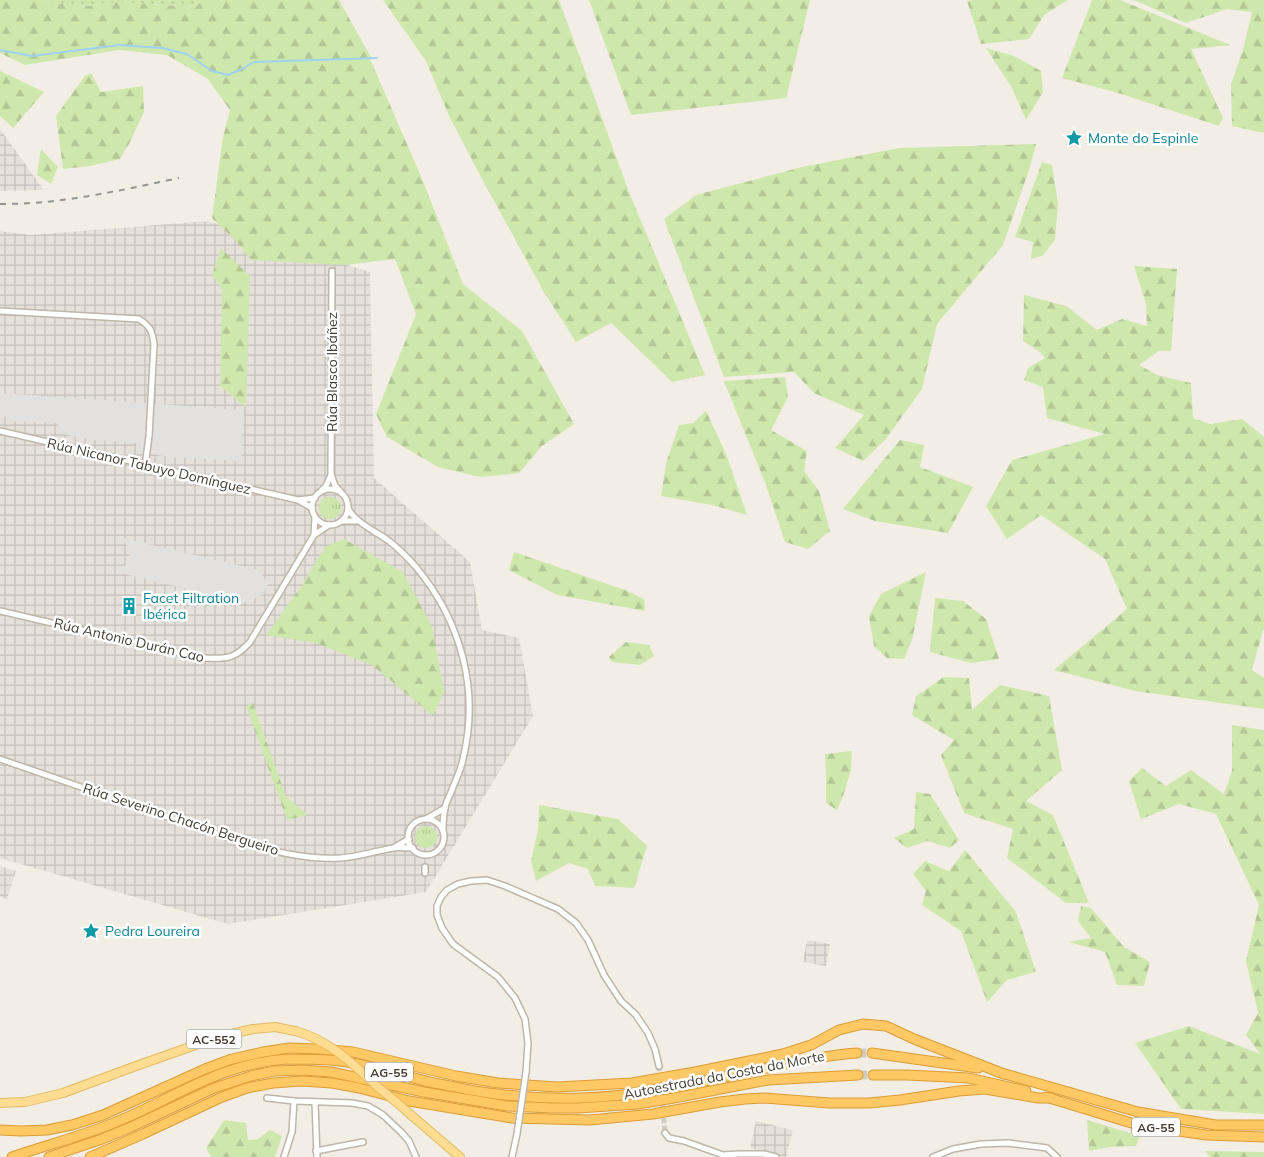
<svg xmlns="http://www.w3.org/2000/svg" width="1264" height="1157" viewBox="0 0 1264 1157" font-family="Mulish,sans-serif">
<defs>
<pattern id="industrial-grid" width="8" height="8" patternUnits="userSpaceOnUse" patternTransform="scale(1.25)"><rect width="8" height="8" fill="#e5e0da"/><path d="M0 4h8M4 0v8" fill="none" stroke="#c6c1bc"/></pattern>
<pattern id="grass-tufts" width="24" height="20" patternUnits="userSpaceOnUse" patternTransform="scale(1.25)"><rect width="24" height="20" fill="#cee7ad"/><path d="M3 7l-1-3M5 7V3M7 7l1-3M15 17l-1-3M17 17v-4M19 17l1-3" fill="none" stroke="#b2c795"/></pattern>
<pattern id="forest-firs" width="22" height="20" patternUnits="userSpaceOnUse" patternTransform="scale(1.25)"><rect width="22" height="20" fill="#cee7ad"/><path d="M5 1l3.5 6h-7zM16 11l3.5 6h-7z" fill="#b2c795"/></pattern>
<pattern id="park-dots" width="8" height="8" patternUnits="userSpaceOnUse" patternTransform="scale(1.25)"><rect width="8" height="8" fill="#cee7ad"/><path d="M2 2h.1M6 6h.1" fill="none" stroke="#b2c795" stroke-width="1.8" stroke-linecap="round"/></pattern>
</defs>
<rect width="100%" height="100%" fill="#f3eee5"/>
<g fill="url(#industrial-grid)">
<path d="M0 129 44 190 0 191Z"/>
<path d="M208 221 370 272 374 478 470 562 482 630 519 638 533 716 426 892 228 924 0 858V231L30 235Z"/>
<path d="M0 866 16 871 7 899 0 897Z"/>
<path d="M807 940 830 944 826 966 803 962Z"/>
<path d="M756 1121 793 1130 786 1157 750 1148Z"/>
</g>
<g fill="url(#grass-tufts)">
<circle cx="330" cy="508" r="11"/>
<circle cx="426" cy="837" r="11"/>
</g>
<g fill="url(#forest-firs)">
<path d="M0 0H43L78 7 118 2 196 7 202 0H339L372 59H370L423 181 463 284 522 331 574 424 542 446 519 473 480 477 438 467 387 437 376 414 416 314 395 259 345 265 251 260 235 240 212 218 223 137 230 110 208 79 167 55 119 50 25 65 0 53Z"/>
<path d="M383 0H559L629 192 705 375 672 382 611 323 576 342 544 292 481 177 450 118 426 61Z"/>
<path d="M589 0H810L786 98 631 115Z"/>
<path d="M974 0H1068L1044 15 1029 39 981 44 967 1Z"/>
<path d="M1092 0H1120L1230 45 1191 49 1223 118 1219 126 1115 92 1062 78Z"/>
<path d="M1134 0H1264V133L1232 126 1231 84 1243 50 1252 12 1227 9 1186 23Z"/>
<path d="M986 48 1014 56 1041 71 1043 92 1026 120 1012 88Z"/>
<path d="M0 71 44 92 13 128 0 116Z"/>
<path d="M91 73 101 92 143 86 144 112 130 142 120 159 90 166 63 169 56 116 85 76Z"/>
<path d="M1036 144 1030 167 1003 245 937 324 922 389 885 440 863 461 835 448 864 415 814 393 794 372 724 377 664 219 696 195 802 167 899 148Z"/>
<path d="M41 149 58 167 51 184 37 175Z"/>
<path d="M1042 162 1052 165 1058 204 1055 240 1042 256 1031 259 1033 242 1015 237Z"/>
<path d="M221 248 250 276 246 407 220 386 222 289 212 275Z"/>
<path d="M1134 266 1177 269 1171 351H1159L1139 365 1157 375 1191 383 1193 418 1210 424 1242 419 1264 437V631L1263 630 1252 670 1264 678V709L1135 691 1054 670 1127 609 1105 559 1041 515 1007 539 986 506 1012 460 1105 434 1047 418 1043 387 1024 380 1028 368 1045 358 1040 352 1023 341 1024 295 1066 306 1097 330 1122 319 1147 326 1146 304Z"/>
<path d="M785 377 788 397 771 430 807 451 804 471 819 491 830 531 808 549 785 542 766 485 724 381Z"/>
<path d="M706 411 726 454 747 515 712 505 661 496 666 463 679 425 693 423Z"/>
<path d="M900 440 924 445 920 467 973 487 948 533 875 521 843 509Z"/>
<path d="M344 539 403 572 432 627 444 691 433 716 372 665 316 643 266 635 302 585 325 547Z"/>
<path d="M514 552 625 590 644 599 645 611 557 595 509 570Z"/>
<path d="M926 572 912 640 904 659 887 658 874 646 869 616 881 594Z"/>
<path d="M935 598 963 601 986 619 999 659 971 663 930 652Z"/>
<path d="M626 642 649 645 654 656 640 665 612 662 609 657Z"/>
<path d="M944 677 969 678 972 710 1000 685 1049 696 1062 770 1026 801 1053 815 1089 903H1066L1007 858 1013 829 964 813 941 755 954 740 912 715 916 696Z"/>
<path d="M253 703 286 797 308 815 287 820 246 706Z"/>
<path d="M1232 725 1264 730V1114L1181 1109 1135 1043 1189 1026 1260 1054 1246 1035 1258 1013 1246 961 1259 905 1216 814 1179 804 1141 819 1129 781 1142 768 1166 786 1191 770 1224 794 1232 771Z"/>
<path d="M852 751 851 770 844 793 837 810 826 803V779L825 754Z"/>
<path d="M916 792 930 794 959 840 950 848 927 841 907 848 894 838 914 829Z"/>
<path d="M539 805 618 819 647 846 634 888 595 886 588 869 569 863 536 881 531 861 538 830Z"/>
<path d="M965 850 1016 912 1036 972 1007 980 987 1002 961 931 922 905 926 891 913 874 925 861 949 871Z"/>
<path d="M1081 906 1091 908 1124 947 1150 962 1144 986 1117 985 1105 952 1069 942 1091 938 1078 921Z"/>
<path d="M224 1120 246 1123 248 1140 258 1139 270 1130 282 1136 275 1157H211L206 1148Z"/>
<path d="M1087 1120 1140 1136 1136 1146 1110 1147 1089 1151Z"/>
<path d="M1205 1151 1264 1152V1157H1210Z"/>
</g>
<path fill="url(#park-dots)" d="M43 0H202L196 7 118 2 78 7Z"/>
<g fill="#e3e1dd">
<path d="M0 393 244 410 241 461 168 457 137 451 136 443 90 440 59 433 58 423 10 421 8 417 0 416Z"/>
<path d="M122 538 259 570 268 584 263 594 247 603 116 572 128 563 131 553Z"/>
</g>
<g fill="none" stroke-linecap="round" stroke-linejoin="round">
<path stroke="#a1d1f0" stroke-width="2" d="M0 50 32 56 120 45 162 48 187 54 212 71 228 75 242 69 254 62 377 58"/>
<path stroke="#d0cbc2" stroke-width="5" stroke-dasharray="5 2.5" stroke-linecap="butt" d="M659 1066 665 1133"/>
<g stroke="#d0cbc2" stroke-width="9" stroke-dasharray="9 4.5" stroke-linecap="butt">
<path d="M857 1053H872"/>
<path d="M858 1075H873"/>
</g>
<g stroke="#beb6a8" stroke-width="8">
<g id="minor">
<path d="M332 271 331 474 335 486 341 492"/>
<path d="M0 311 139 319C151 327 152 331 154 344L149 436 146 459"/>
<path d="M0 431 298 500 312 508"/>
<circle cx="330" cy="507" r="18"/>
<path d="M321 491 326 486 331 475"/>
<path d="M298 500 315 498"/>
<path d="M348 508C354 522 377 532 389 541 399 549 408 558 416 567 461 621 480 690 463 759 461 769 457 778 453 787 451 794 446 801 445 808 443 816 443 824 443 831"/>
<path d="M341 521H358"/>
<path d="M314 535 329 525"/>
<path d="M0 611 202 658C225 659 234 660 250 642L314 535 315 517"/>
<path d="M0 759 240 842C273 851 306 860 340 858 358 857 375 851 393 848 399 847 406 848 413 848"/>
<path d="M426 819 445 808"/>
<circle cx="426" cy="837" r="18"/>
<path d="M395 847 409 839"/>
<path d="M425 867V873"/>
<path d="M526 1072 528 1043 525 1019 515 998 498 977 453 944 442 928 437 915V906L441 897 447 890 458 884 471 881 487 880 505 886 558 909 576 923 588 940 604 975 621 1001 636 1015 648 1033 655 1049 659 1066"/>
<path d="M267 1098 294 1101 352 1103 368 1106 383 1115 401 1132 409 1141 416 1157"/>
<path d="M315 1102 317 1157"/>
<path d="M665 1133 669 1138 684 1141 723 1155 739 1154H764L776 1157"/>
<path d="M316 1151 363 1142"/>
<path d="M284 1157 292 1132 294 1101"/>
<path d="M512 1157 517 1134"/>
<path d="M933 1157 953 1149 981 1144 1008 1143 1047 1148 1057 1157"/>
</g>
</g>
<g stroke="#e4ba62" stroke-width="10">
<g id="primary">
<path d="M0 1103 25 1102 63 1093 136 1066 207 1041 235 1033 253 1029 275 1027 295 1031"/>
<path d="M411 1115 460 1157"/>
</g>
</g>
<g stroke="#dd9c34" stroke-width="11">
<g id="motorway">
<path d="M872 1053 978 1068"/>
<path d="M998 1072 1138 1112 1216 1125H1264"/>
<path d="M873 1075H907L969 1078 1026 1091"/>
<path d="M1046 1097 1138 1125 1206 1135 1264 1137"/>
<path d="M0 1130 21 1131 47 1130 72 1125 103 1115 205 1069 232 1059 263 1052 289 1048 319 1049 353 1052 456 1076 498 1083 557 1087 632 1083 695 1072 783 1054 811 1045 839 1030 863 1024 886 1026 914 1039 1004 1074"/>
<path d="M12 1157C47 1145 82 1136 116 1122 175 1098 221 1063 287 1059 305 1059 322 1059 340 1061 371 1065 402 1076 434 1083 452 1086 471 1091 489 1093 518 1097 552 1099 581 1098 644 1096 706 1081 767 1068 798 1062 824 1055 857 1053"/>
<path d="M49 1157 102 1139 129 1128 214 1088 251 1076 274 1071 303 1070 331 1072 424 1092 507 1106 552 1108H578L638 1104 674 1098 768 1080 858 1075"/>
<path d="M90 1157 143 1134 222 1097 247 1088 273 1083 302 1081 332 1083 359 1088 409 1101 512 1118 590 1120 653 1114 720 1102 745 1099 765 1098 829 1103H869L900 1100 959 1091 985 1089 1038 1098H1051"/>
</g>
</g>
<use href="#minor" stroke="#fff" stroke-width="5"/>
<use href="#primary" stroke="#fedd92" stroke-width="8"/>
<use href="#motorway" stroke="#fec865" stroke-width="9"/>
<path stroke="#959595" stroke-width="2" stroke-dasharray="6 6" stroke-linecap="butt" d="M0 204C18 204 36 203 54 201 96 196 137 187 179 178"/>
<g stroke="#beb6a8" stroke-width="8" stroke-linecap="butt">
<path id="minor-bridge" d="M517 1134 526 1072"/>
</g>
<g stroke="#e4ba62" stroke-width="10" stroke-linecap="butt">
<path id="primary-bridge" d="M295 1031C328 1039 354 1065 378 1087 389 1096 400 1105 411 1115"/>
</g>
<use href="#minor-bridge" stroke="#fff" stroke-width="5"/>
<use href="#primary-bridge" stroke="#fedd92" stroke-width="8"/>
</g>
<defs>
<g id="sight-bare" transform="scale(1.35)"><path d="M0-6L1.8-2.2L6-1.7L2.9 1.2L3.7 5.4L0 3.3L-3.7 5.4L-2.9 1.2L-6-1.7L-1.8-2.2Z" fill="#0f9aa8" stroke="#fff" stroke-width="2.5" paint-order="stroke"/></g>
<g id="building-bare" transform="scale(1.35)"><path d="M-4-6H4V6H1V3H-1V6H-4ZM-2.5-4.3h1.7v1.8h-1.7ZM.8-4.3h1.7v1.8H.8ZM-2.5-1h1.7V.8h-1.7ZM.8-1h1.7V.8H.8Z" fill="#0f9aa8" stroke="#fff" stroke-width="2.5" paint-order="stroke"/></g>
</defs>
<g fill-rule="evenodd">
<use href="#sight-bare" x="1074" y="138"/>
<use href="#building-bare" x="129" y="606"/>
<use href="#sight-bare" x="91" y="931"/>
</g>
<g text-anchor="middle" dominant-baseline="central" stroke-width="5" stroke-linejoin="round" paint-order="stroke">
<g fill="#fff" stroke="#7d7872" stroke-width="1">
<rect x="186.5" y="1029.5" width="55" height="19" rx="4"/>
<rect x="365" y="1062.5" width="48" height="19" rx="4"/>
<rect x="1132" y="1117.5" width="48" height="19" rx="4"/>
</g>
<g font-size="12" font-weight="bold" fill="#453e35">
<text x="214" y="1039">AC-552</text>
<text x="389" y="1072">AG-55</text>
<text x="1156" y="1127">AG-55</text>
</g>
<g font-size="14" fill="#0d838f" stroke="#fff" text-anchor="start">
<text x="1088" y="138">Monte do Espinle</text>
<text x="143" y="598">Facet Filtration<tspan x="143" dy="16">Ibérica</tspan></text>
<text x="105" y="931">Pedra Loureira</text>
</g>
<g font-size="14" fill="#453e35" stroke="#fff">
<text transform="translate(332 372) rotate(-90)">Rúa Blasco Ibáñez</text>
<text transform="translate(149 466) rotate(13)">Rúa Nicanor Tabuyo Domínguez</text>
<text transform="translate(129 640) rotate(13)">Rúa Antonio Durán Cao</text>
<text transform="translate(181 819) rotate(18)">Rúa Severino Chacón Bergueiro</text>
<text transform="translate(724 1075) rotate(-11)">Autoestrada da Costa da Morte</text>
</g>
</g>
</svg>
